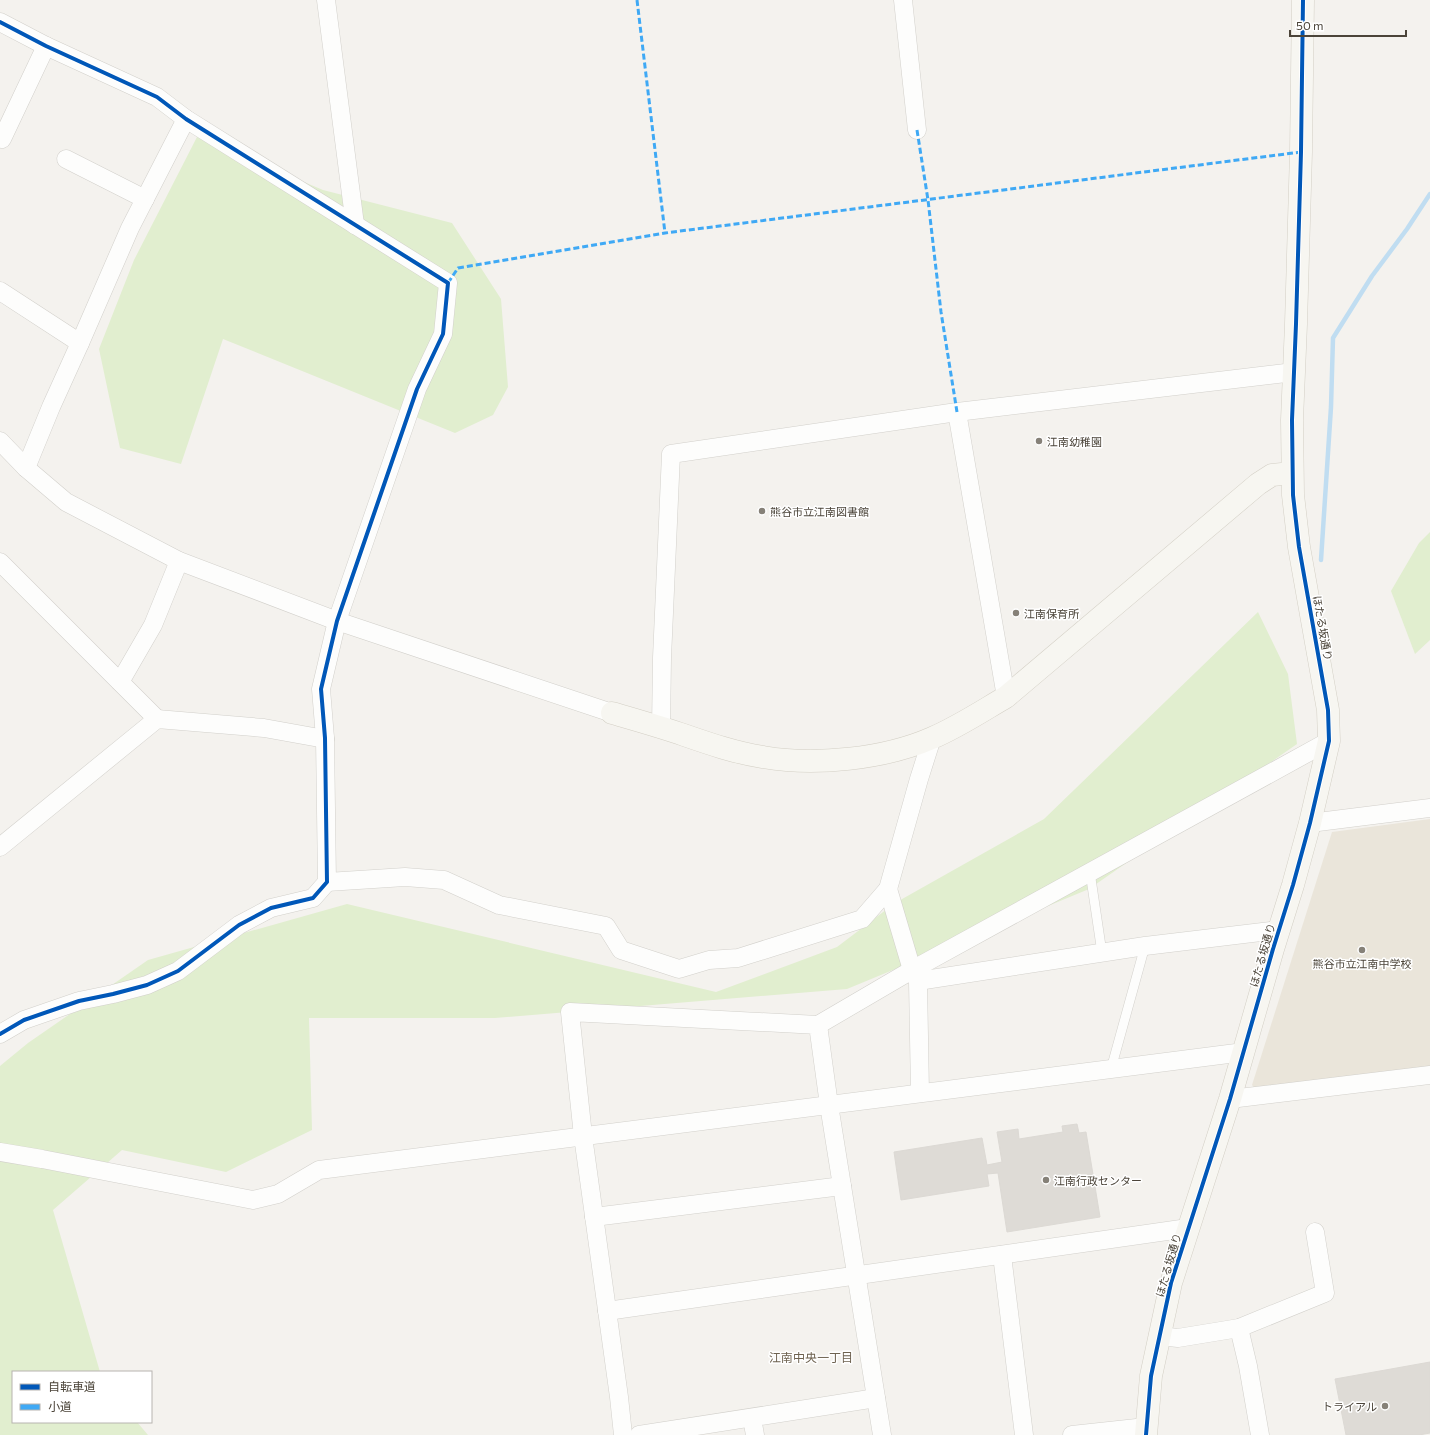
<svg xmlns="http://www.w3.org/2000/svg" width="1430" height="1435" viewBox="0 0 1430 1435" font-family="Commissioner,'Noto Sans JP',sans-serif">
<rect width="100%" height="100%" fill="#f4f2ee"/>
<path fill="#eae5da" d="M1430 819V1068L1257 1091 1252 1085 1332 832Z"/>
<g fill="#e1eecf">
<path d="M197 137 323 190 452 223 501 299 508 387 493 415 455 433 223 339 181 464 120 448 99 349 134 260Z"/>
<path d="M1430 532V640L1415 654 1391 591 1419 543Z"/>
<path d="M1258 612 1288 674 1297 744 1089 889 847 989 495 1018H309L312 1130 226 1172 122 1150 53 1210 100 1372H13V1422H137L148 1435H0V1066L28 1043 148 960 347 904 716 992 837 947 895 903 1044 819Z"/>
</g>
<g fill="none" stroke-linecap="round" stroke-linejoin="round">
<path stroke="#c0ddf1" stroke-width="4.5" d="M1321 560 1331 407 1333 338 1372 276 1407 229 1430 194"/>
</g>
<g fill="#dedbd6" stroke="#dcd9d4">
<path d="M1077 1124 1079 1133 1086 1132 1100 1217 1007 1232 998 1173 987 1174 989 1186 901 1200 894 1152 982 1138 987 1165 1002 1162 997 1132 1018 1129 1019 1139 1063 1132 1062 1126Z"/>
<path d="M1430 1362V1433L1419 1435H1346L1335 1379Z"/>
</g>
<g fill="none" stroke-linecap="round" stroke-linejoin="round">
<g stroke="#d2d0cb" stroke-width="10">
<g id="lane">
<path d="M1090 872 1102 953"/>
<path d="M1111 1069 1145 946"/>
</g>
</g>
<g stroke="#d2d0cb" stroke-width="19">
<g id="street">
<path d="M326 0 355 225"/>
<path d="M903 0 917 130"/>
<path d="M0 22 46 46 157 97 186 119 448 283 443 334 417 389 337 621 321 689 325 738 327 882 313 898 271 908 239 925 178 971 147 985 113 994 79 1001 24 1020 0 1034"/>
<path d="M2 139 46 46"/>
<path d="M66 159 145 199"/>
<path d="M0 291 80 343"/>
<path d="M957 412 1006 697"/>
<path d="M0 441 26 468 66 502 179 561 337 621 612 713"/>
<path d="M26 468 51 407 80 343 130 228 186 119"/>
<path d="M0 562 157 719"/>
<path d="M120 682 153 625 179 561"/>
<path d="M661 728 662 658 671 454 957 412 1294 372"/>
<path d="M1310 823 1430 808"/>
<path d="M0 847 157 719 264 728 325 739V738"/>
<path d="M327 882 405 877 444 880 499 905 606 926 621 950 679 969 709 960 738 958 862 919 888 889 919 779 932 738"/>
<path d="M888 889 912 970 918 981 920 1093"/>
<path d="M918 981 1145 946 1278 930"/>
<path d="M818 1025 912 970 1329 741"/>
<path d="M1230 1099 1430 1075"/>
<path d="M0 1152 42 1159 253 1200 278 1194 319 1170 1244 1052"/>
<path d="M594 1217 842 1186"/>
<path d="M1002 1255 1024 1435"/>
<path d="M607 1311 1188 1228"/>
<path d="M1239 1328 1248 1366 1260 1435"/>
<path d="M1159 1336 1178 1338 1239 1328 1325 1293 1315 1232"/>
<path d="M752 1418 755 1435"/>
<path d="M623 1435 619 1397 583 1136 570 1012 818 1025 829 1105 882 1435"/>
<path d="M639 1435 876 1398"/>
<path d="M1072 1435 1146 1427"/>
</g>
</g>
<g stroke="#d3cfc5" stroke-width="23">
<g id="secondary">
<path d="M612 713C636 720 661 727 684 735 710 744 736 753 763 757 815 766 884 759 932 738 958 727 982 711 1006 697L1258 484 1272 475 1292 473"/>
<path d="M1146 1435 1151 1376 1171 1283 1230 1099 1273 949 1293 885 1310 823 1329 741 1328 710 1299 547 1293 495 1292 420 1296 324 1301 152 1303 0"/>
</g>
</g>
<use href="#lane" stroke="#fdfdfc" stroke-width="9"/>
<use href="#street" stroke="#fdfdfc" stroke-width="18"/>
<use href="#secondary" stroke="#f7f6f1" stroke-width="22"/>
<g stroke="#3fa9f5" stroke-width="3" stroke-dasharray="6 3" stroke-linecap="butt">
<path d="M637 0 665 233"/>
<path d="M917 130 928 200 941 312 957 412"/>
<path d="M448 283 458 268 665 233 1301 152"/>
</g>
<g stroke="#fff" stroke-width="6">
<g id="cycleway">
<path d="M0 22 46 46 157 97 186 119 448 283 443 334 417 389 337 621 321 689 325 738 327 882 313 898 271 908 239 925 178 971 147 985 113 994 79 1001 24 1020 0 1034"/>
<path d="M1146 1435 1151 1376 1171 1283 1230 1099 1273 949 1293 885 1310 823 1329 741 1328 710 1299 547 1293 495 1292 420 1296 324 1301 152 1303 0"/>
</g>
</g>
<use href="#cycleway" stroke="#0057b8" stroke-width="4"/>
</g>
<g fill="#868178" stroke="#fff" stroke-width="1.5">
<circle cx="1039" cy="441" r="4"/>
<circle cx="762" cy="511" r="4"/>
<circle cx="1016" cy="613" r="4"/>
<circle cx="1362" cy="950" r="4"/>
<circle cx="1046" cy="1180" r="4"/>
<circle cx="1385" cy="1406" r="4"/>
</g>
<g text-anchor="middle" dominant-baseline="central" stroke-width="3" stroke-linejoin="round" paint-order="stroke">
<g font-size="11" fill="#4b4439" stroke="#fff" text-anchor="start">
<text x="1047" y="441">江南幼稚園</text>
<text x="770" y="511">熊谷市立江南図書館</text>
<text x="1024" y="613">江南保育所</text>
<text x="1362" y="963" text-anchor="middle">熊谷市立江南中学校</text>
<text x="1054" y="1180">江南行政センター</text>
<text x="1377" y="1406" text-anchor="end">トライアル</text>
</g>
<g font-size="11" fill="#4b4439" stroke="#fff">
<text transform="translate(1323 628) rotate(80)">ほたる坂通り</text>
<text transform="translate(1262 955) rotate(-74)">ほたる坂通り</text>
<text transform="translate(1168 1265) rotate(-74)">ほたる坂通り</text>
</g>
<g font-size="12" fill="#6e6250" stroke="#fff">
<text x="811" y="1357">江南中央一丁目</text>
</g>
</g>
<rect x="12" y="1371" width="140" height="52" fill="#ffffff" stroke="#b7b4b0"/>
<rect x="20" y="1384" width="20" height="6" fill="#0057b8" stroke="#b7b4b0"/>
<text x="48" y="1391" font-size="12" fill="#4b4439">自転車道</text>
<rect x="20" y="1404" width="20" height="6" fill="#3fa9f5" stroke="#b7b4b0"/>
<text x="48" y="1411" font-size="12" fill="#4b4439">小道</text>
<path d="M1290 30v6h116v-6" fill="none" stroke="#4b4439" stroke-width="2"/>
<text x="1296" y="30" font-size="12" fill="#4b4439" stroke="#ffffff" stroke-width="3" paint-order="stroke">50 m</text>
</svg>
